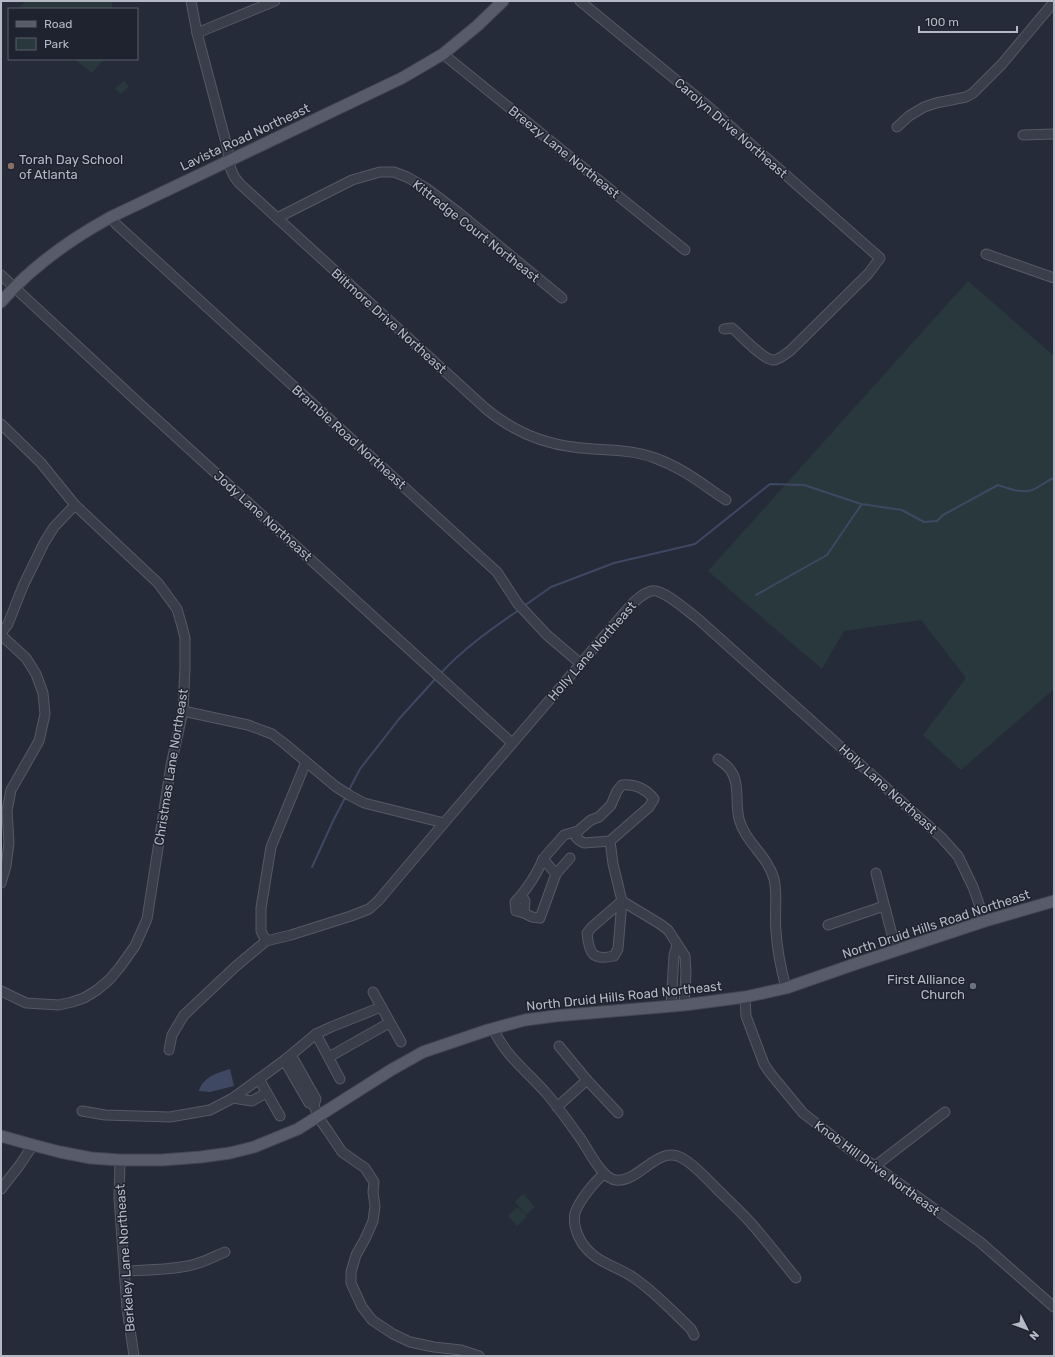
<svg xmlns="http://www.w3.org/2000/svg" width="1055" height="1357" viewBox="0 0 1055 1357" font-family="Rubik,sans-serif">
<rect width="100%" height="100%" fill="#262b3a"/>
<g fill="#29383c">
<path d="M26 1H112V9H18Z"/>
<path d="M74 59H104L92 73Z"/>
<path d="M124 81 129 87 121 94 115 88Z"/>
<path d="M968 281 1054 356V689L961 770 923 735 966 678 921 620 844 631 822 669 708 571Z"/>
<path d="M523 1194 535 1207 526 1215 515 1202Z"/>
<path d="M518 1207 527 1217 517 1226 508 1216Z"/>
</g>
<path fill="#3f4863" d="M230 1069 234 1086 210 1092 199 1091C203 1077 217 1073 230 1069Z"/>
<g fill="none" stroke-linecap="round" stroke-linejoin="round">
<g stroke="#3f4863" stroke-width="2">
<path d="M756 595 827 555 861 505"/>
<path d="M524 606 551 587 614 563 695 544 770 484 804 485 861 504 902 510 924 522 937 521 943 515 998 485C1007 488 1022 494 1032 490 1040 487 1046 481 1054 478"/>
<path d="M440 674C463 649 491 629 519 610"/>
<path d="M348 792 360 769 399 719 437 677"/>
<path d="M312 867 334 819 346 796"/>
</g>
<g stroke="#555965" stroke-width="11">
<g id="minor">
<path d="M191 1 197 33 228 150C228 162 231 175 240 184L485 408C510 429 541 443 573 447 601 451 628 448 655 458 683 468 702 484 726 500"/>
<path d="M580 1 704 103 880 258 868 274 790 351C785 354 779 360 773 360 762 359 741 335 732 328L724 329"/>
<path d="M197 33 275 1"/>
<path d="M443 54 685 250"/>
<path d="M897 127 909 116 924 107 936 103 966 97 973 93 1002 64 1054 2"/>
<path d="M1023 135 1054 134"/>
<path d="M111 217 116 224 497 572 518 604 547 635 581 664"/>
<path d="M277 218 352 180 380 172H394L407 177 426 188 459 213 562 298"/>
<path d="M986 254 1054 278"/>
<path d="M1 275 141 405 512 743"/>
<path d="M1 424 41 463 75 505 158 583 177 609 182 626 185 638V667L183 711 171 765 147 919 135 946 120 967 109 980 97 990 84 998 72 1002 59 1005 26 1003 1 991"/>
<path d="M1 633 8 624 23 586 44 543 54 527 75 505"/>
<path d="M1 635 26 658 36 674 43 693 45 714 39 741 11 790 7 811 9 843 6 866 1 883"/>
<path d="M183 711 248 725 272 734 285 744 335 786 349 795 364 803 444 823"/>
<path d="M718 759C722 762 728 766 731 771 740 784 735 803 739 819 745 842 768 856 774 879 778 896 774 914 776 931 777 950 781 969 786 988"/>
<path d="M610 841 613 864 622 901 660 924 668 930 685 956 686 973 684 1005"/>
<path d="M876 873 896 950"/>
<path d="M556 874 570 858"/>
<path d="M522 896 525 901 524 913 532 917 540 918 556 874 543 859 564 835 578 831 591 820 599 817 611 805 617 791 622 785C635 784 646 789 654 799L649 807 610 841 584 843 579 840 576 837 578 831"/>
<path d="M622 901 618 949 614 956C592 961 589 953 587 933L592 927Z"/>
<path d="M524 913 516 911 515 902C526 891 538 872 543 859"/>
<path d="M828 925 884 906"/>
<path d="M266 941 261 931V908L271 847 306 762"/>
<path d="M373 992 401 1042"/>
<path d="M745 997 746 1016 764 1064 770 1073 803 1113 849 1149 875 1166 980 1242 1054 1307"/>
<path d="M671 1006 674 955 677 945"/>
<path d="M493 1028C505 1056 528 1072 547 1094 558 1107 568 1121 578 1135 587 1146 601 1179 616 1180 639 1183 658 1144 682 1158 695 1165 705 1177 716 1188 727 1199 739 1210 750 1222 766 1240 781 1260 796 1278"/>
<path d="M316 1034 340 1079"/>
<path d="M559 1046 587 1080 618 1113"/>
<path d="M169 1050 172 1035 184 1015 235 967 266 941 291 935 351 916 369 909 378 901 444 823 630 606C636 600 642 594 651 591 663 588 687 611 697 618L941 837 958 856 973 887 985 921"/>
<path d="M329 1057 389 1023"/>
<path d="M286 1059 294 1060 316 1099 314 1105 318 1117 328 1131 342 1152 365 1168 374 1182 373 1192 375 1206 373 1221 365 1239 356 1255 351 1272V1283L362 1307 372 1320 393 1334 410 1342 434 1347 461 1350 479 1356"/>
<path d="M286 1059 287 1065 309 1103 314 1105"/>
<path d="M259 1079 280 1116"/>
<path d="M233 1098 252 1101 266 1093"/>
<path d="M557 1107 587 1080"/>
<path d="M82 1111 105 1115 170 1117 210 1110 233 1098 286 1059 316 1034 331 1027 381 1007"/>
<path d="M120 1160 119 1197 127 1309 134 1356"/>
<path d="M875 1166 945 1112"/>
<path d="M604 1174C594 1182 579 1201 575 1213 572 1228 581 1245 592 1254 604 1265 621 1268 634 1278 655 1292 673 1312 691 1329L694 1335"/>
<path d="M1 1189 19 1166 33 1145"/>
<path d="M125 1271C145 1270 167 1270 187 1266 201 1264 213 1257 225 1252"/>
</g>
</g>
<g stroke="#434753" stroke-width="13">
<g id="major">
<path d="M1 302C32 266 69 240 111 217L402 78 443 54 477 26 503 1"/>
<path d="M1 1136 33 1145 60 1152 91 1158 120 1160H162L201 1157 230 1153 254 1147 298 1129 391 1070 423 1052 488 1030 525 1020 555 1016 684 1005 745 997 786 988 858 963 985 921 1054 901"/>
</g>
</g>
<use href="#minor" stroke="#393e4a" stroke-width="9"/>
<use href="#major" stroke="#585c6a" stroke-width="11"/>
</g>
<circle fill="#8d6e63" stroke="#1f232f" stroke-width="1.5" cx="11" cy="166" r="4"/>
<circle fill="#6b7280" stroke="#1f232f" stroke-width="1.5" cx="973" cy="986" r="4"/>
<g text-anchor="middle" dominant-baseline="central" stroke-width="3" stroke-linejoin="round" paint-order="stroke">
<g font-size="13" fill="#b5b9c6" stroke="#1f232f">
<text transform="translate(731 128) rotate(41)">Carolyn Drive Northeast</text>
<text transform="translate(245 137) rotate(-25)">Lavista Road Northeast</text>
<text transform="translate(564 152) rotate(39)">Breezy Lane Northeast</text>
<text transform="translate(476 231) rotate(38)">Kittredge Court Northeast</text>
<text transform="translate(389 321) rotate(42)">Biltmore Drive Northeast</text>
<text transform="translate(349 437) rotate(42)">Bramble Road Northeast</text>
<text transform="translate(263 516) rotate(42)">Jody Lane Northeast</text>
<text transform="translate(592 651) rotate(-49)">Holly Lane Northeast</text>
<text transform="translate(171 767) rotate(-81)">Christmas Lane Northeast</text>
<text transform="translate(888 789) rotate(42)">Holly Lane Northeast</text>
<text transform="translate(936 924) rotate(-18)">North Druid Hills Road Northeast</text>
<text transform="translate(624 996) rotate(-6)">North Druid Hills Road Northeast</text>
<text transform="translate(877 1168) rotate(36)">Knob Hill Drive Northeast</text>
<text transform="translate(125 1258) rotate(-94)">Berkeley Lane Northeast</text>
</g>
<g font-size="13" fill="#b5b9c6" stroke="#1f232f" text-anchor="start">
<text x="19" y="159">Torah Day School<tspan x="19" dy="15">of Atlanta</tspan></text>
<text x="965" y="979" text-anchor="end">First Alliance<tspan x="965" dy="15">Church</tspan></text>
</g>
</g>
<rect width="1055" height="1357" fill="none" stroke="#b5b9c6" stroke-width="4"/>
<rect x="8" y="8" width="130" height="52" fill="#1f232f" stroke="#5b5f6b"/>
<rect x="16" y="21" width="20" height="6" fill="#585c6a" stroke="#5b5f6b"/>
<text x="44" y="28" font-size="12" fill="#b5b9c6">Road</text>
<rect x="16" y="38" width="20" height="12" fill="#29383c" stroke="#5b5f6b"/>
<text x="44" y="48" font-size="12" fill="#b5b9c6">Park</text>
<g transform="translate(1027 1329) rotate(132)" stroke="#1f232f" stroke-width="3" paint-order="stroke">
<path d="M0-3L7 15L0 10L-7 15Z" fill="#b5b9c6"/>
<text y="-6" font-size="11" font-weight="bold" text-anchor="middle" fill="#b5b9c6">N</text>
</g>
<path d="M919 26v6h98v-6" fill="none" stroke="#b5b9c6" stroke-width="2"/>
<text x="925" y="26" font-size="12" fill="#b5b9c6" stroke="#1f232f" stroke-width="3" paint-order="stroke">100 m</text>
</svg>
